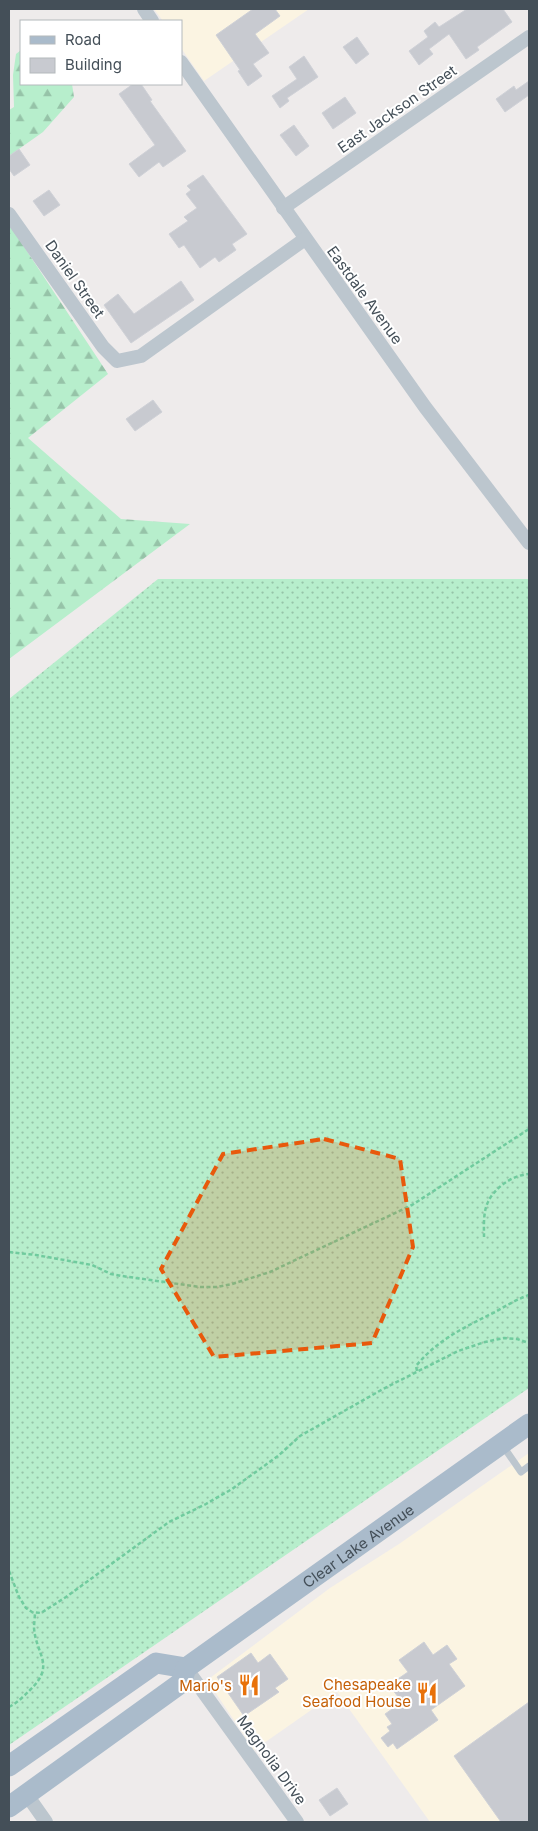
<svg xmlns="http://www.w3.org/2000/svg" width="538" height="1831" viewBox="0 0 538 1831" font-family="Inter,sans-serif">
<defs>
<pattern id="grass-dots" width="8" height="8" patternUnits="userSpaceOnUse" patternTransform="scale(1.25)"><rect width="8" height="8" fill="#b7eecc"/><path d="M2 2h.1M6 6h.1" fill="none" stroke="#96c3a8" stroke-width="1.8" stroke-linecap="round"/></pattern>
<pattern id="forest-firs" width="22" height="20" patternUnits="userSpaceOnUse" patternTransform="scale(1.25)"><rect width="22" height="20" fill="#b7eecc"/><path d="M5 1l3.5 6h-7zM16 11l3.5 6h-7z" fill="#96c3a8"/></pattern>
</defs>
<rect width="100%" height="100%" fill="#eeebeb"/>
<g fill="#fbf4e2">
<path d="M154 9H309L204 81 181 48V21H163Z"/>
<path d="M529 1453V1822H430L337 1692 254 1750 213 1689 210 1685V1678L330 1588 399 1544Z"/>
</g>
<path fill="url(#grass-dots)" d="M158 579H529V1388L9 1745V699Z"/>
<g fill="url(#forest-firs)">
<path d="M21 50V84H72L74 97 43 132 9 156V110L14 107 13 75 16 54Z"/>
<path d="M9 224 108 374 28 438 121 519 190 524 9 659Z"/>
</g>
<g fill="#c8cad0" stroke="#cfd1d7">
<path d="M253 9H275L280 16 255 34 269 53 253 64 262 76 248 86 238 71 240 70 216 35Z"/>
<path d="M467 9H503L512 22 477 47 479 50 466 59 449 34 429 49 433 54 419 65 409 51 428 37 424 31 435 22 439 27Z"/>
<path d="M357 37 369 54 356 64 343 47Z"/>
<path d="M304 56 318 77 287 98 289 101 280 108 272 96 297 79 289 67Z"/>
<path d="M529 81V95L505 112 496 99 514 86 516 90Z"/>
<path d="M133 84H141L152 100 150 101 186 151 163 167 159 162 139 177 129 164 155 145 119 94Z"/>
<path d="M345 97 356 113 333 129 322 113Z"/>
<path d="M294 125 309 146 296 156 280 135Z"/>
<path d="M19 149 30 165 14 176 9 169V156Z"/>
<path d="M203 175 247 234 232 244 236 250 219 262 215 257 200 268 184 245 179 248 169 234 188 221 184 217 197 208 186 194 191 190 187 186Z"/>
<path d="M49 190 60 205 44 216 33 201Z"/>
<path d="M181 281 194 300 131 343 104 305 118 294 134 314Z"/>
<path d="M153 400 162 412 135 431 126 419Z"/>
<path d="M424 1642 433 1655 447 1645 457 1659 449 1664 465 1686 431 1710 438 1720 397 1749 393 1743 388 1747 381 1738 390 1731 387 1727 392 1724 385 1714 402 1702 389 1685 408 1672 399 1660Z"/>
<path d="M251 1653 258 1663 270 1654 288 1679 275 1688 279 1692 244 1716 217 1677Z"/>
<path d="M529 1702V1822H501L454 1756Z"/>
<path d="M337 1788 348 1804 330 1816 319 1800Z"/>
</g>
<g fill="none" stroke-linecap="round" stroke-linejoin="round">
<g stroke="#70cb9e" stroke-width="2.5" stroke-dasharray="4 2.5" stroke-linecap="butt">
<path d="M484 1237C484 1226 483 1212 488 1202 495 1187 513 1175 529 1174"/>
<path d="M9 1252 36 1255 92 1265 111 1274 122 1276 200 1287H217L232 1284 270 1272 412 1205 529 1129"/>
<path d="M417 1371 416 1366C437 1340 465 1327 495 1312 506 1306 517 1299 529 1295"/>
<path d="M9 1571 19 1597 26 1608 32 1612 41 1613 66 1597 169 1522 206 1504 232 1489 278 1456 300 1436 383 1389 458 1351 485 1342 504 1338 517 1339 529 1343"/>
<path d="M9 1707C17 1703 24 1696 30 1690 56 1665 36 1655 34 1628 34 1623 35 1617 35 1612"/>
</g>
<path stroke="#bcc6ce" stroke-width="7" d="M503 1446 521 1472 529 1466"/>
<g stroke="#bcc6ce" stroke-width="14">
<path d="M144 9 152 21"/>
<path d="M181 62 425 407 529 543"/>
<path d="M283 208 529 37"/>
<path d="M9 214 103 347 117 361 141 356 305 239"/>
<path d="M186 1668 297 1822"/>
<path d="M27 1795 46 1822"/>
</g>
<g stroke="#aabbcb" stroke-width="21">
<path d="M9 1766 156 1663 186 1668"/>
<path id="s1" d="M9 1807 181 1683 186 1668 529 1424"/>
</g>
</g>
<path fill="#e8590c" fill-opacity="0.2" stroke="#e8590c" stroke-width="4" stroke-dasharray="10 6" stroke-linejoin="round" d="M324 1139 400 1159 413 1247 372 1343 214 1357 161 1269 223 1154Z"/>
<defs>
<g id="restaurant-bare" transform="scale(1.725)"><path d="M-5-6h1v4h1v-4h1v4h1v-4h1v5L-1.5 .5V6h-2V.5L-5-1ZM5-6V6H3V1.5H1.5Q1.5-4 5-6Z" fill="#e8710a" stroke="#fff" stroke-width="2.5" paint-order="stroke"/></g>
</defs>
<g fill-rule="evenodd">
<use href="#restaurant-bare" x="249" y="1685"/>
<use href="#restaurant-bare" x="427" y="1693"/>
</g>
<g text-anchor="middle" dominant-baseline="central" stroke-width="4" stroke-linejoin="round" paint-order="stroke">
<g font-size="15" fill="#444f58" stroke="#fff">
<text transform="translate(397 109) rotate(-35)">East Jackson Street</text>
<text transform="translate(75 279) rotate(55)">Daniel Street</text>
<text transform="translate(365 295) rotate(54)">Eastdale Avenue</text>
<text stroke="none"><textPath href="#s1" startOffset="439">Clear Lake Avenue</textPath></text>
<text transform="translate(272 1760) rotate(54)">Magnolia Drive</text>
</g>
<g font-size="15" fill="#c56008" stroke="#fff" text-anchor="end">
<text x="411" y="1684">Chesapeake<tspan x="411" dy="17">Seafood House</tspan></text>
<text x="232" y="1685">Mario's</text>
</g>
</g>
<rect width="538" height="1831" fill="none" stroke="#444f58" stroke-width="20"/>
<rect x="20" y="20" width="162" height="65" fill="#ffffff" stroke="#b4b9bc"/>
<rect x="30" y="36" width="25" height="8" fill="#aabbcb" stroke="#b4b9bc"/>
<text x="65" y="45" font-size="15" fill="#444f58">Road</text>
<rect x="30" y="58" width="25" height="15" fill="#c8cad0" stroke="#b4b9bc"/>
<text x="65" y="70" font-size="15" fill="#444f58">Building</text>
</svg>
